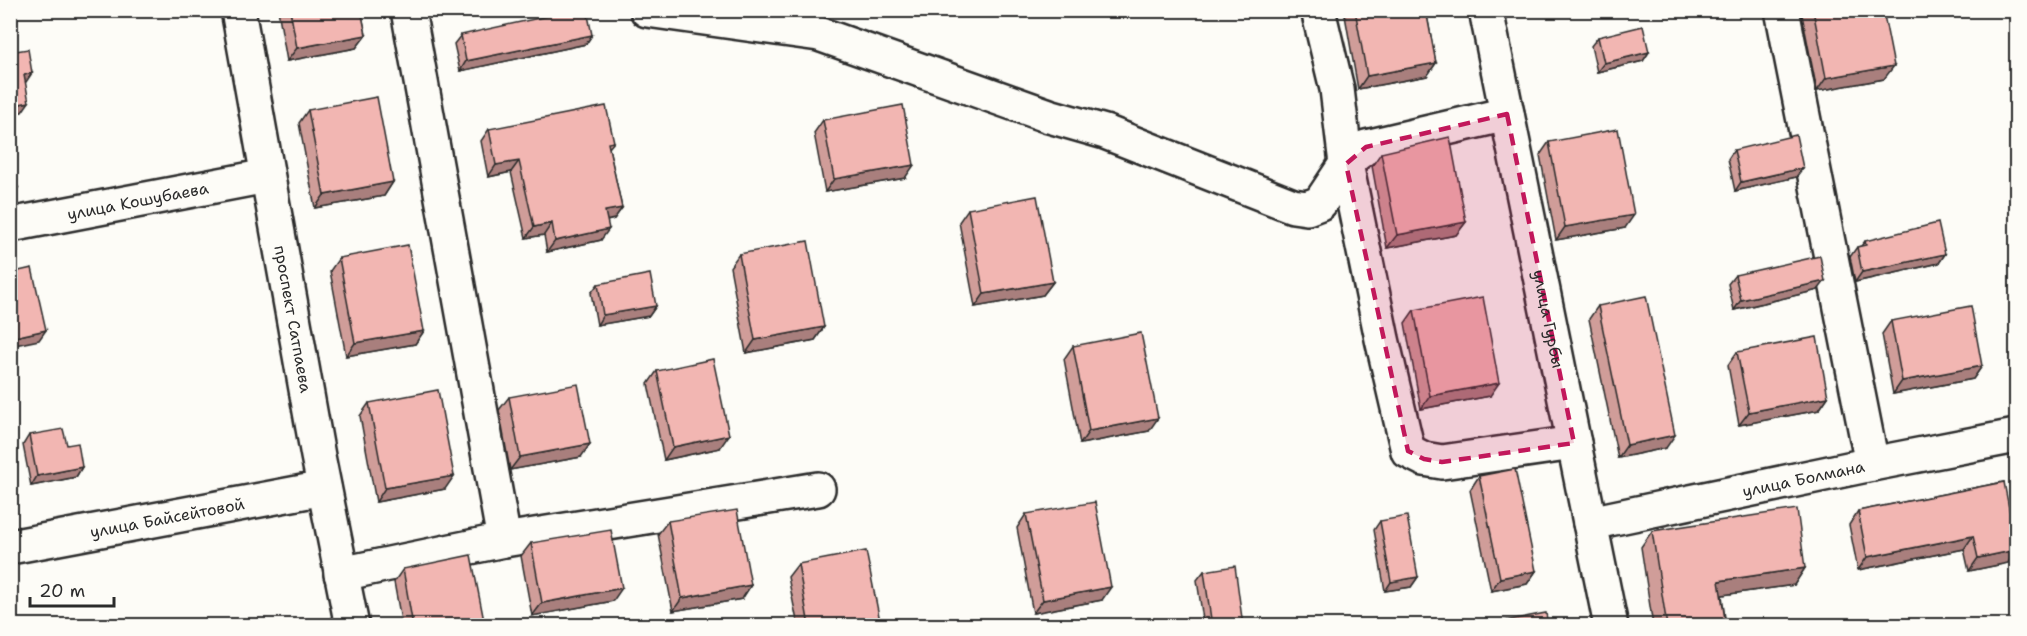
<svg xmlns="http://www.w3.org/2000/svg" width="2027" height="636" viewBox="0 0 2027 636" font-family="'Shantell Sans',sans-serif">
<rect width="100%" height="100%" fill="#fdfcf7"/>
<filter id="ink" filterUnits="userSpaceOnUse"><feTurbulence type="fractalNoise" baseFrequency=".0167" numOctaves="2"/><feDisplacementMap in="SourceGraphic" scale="12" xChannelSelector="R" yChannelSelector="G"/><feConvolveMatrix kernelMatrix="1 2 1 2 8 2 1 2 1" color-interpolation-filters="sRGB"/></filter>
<g filter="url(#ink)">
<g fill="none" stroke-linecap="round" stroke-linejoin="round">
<g stroke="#2b2b2b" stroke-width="38">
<g id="minor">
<path id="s1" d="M238 10 318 456 352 626"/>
<path d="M408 10 504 540"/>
<path d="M647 10 819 34 1049 116 1105 132 1293 206 1307 208 1320 203 1346 164 1355 155 1366 147 1507 114"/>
<path d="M1318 10 1337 89 1346 164 1382 339 1408 451 1424 459 1442 462 1574 443"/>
<path id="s2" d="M1486 10 1611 626"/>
<path d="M1782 10 1872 464"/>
<path id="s3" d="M10 225 267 176"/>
<path id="s4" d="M1590 523 1872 464 2016 436"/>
<path id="s5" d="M10 547 324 488"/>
<path d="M341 574 504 540 818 489"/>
</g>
</g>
<use href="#minor" stroke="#fdfcf7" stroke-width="33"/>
</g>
<g fill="#d09d99" stroke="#2b2b2b" stroke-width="1.5">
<path d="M278 10H361L366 35 356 48 287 61Z"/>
<path d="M1344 10H1426L1436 63 1427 76 1358 89Z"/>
<path d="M1801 10H1883L1884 79 1817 91Z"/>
<path d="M461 35H592L586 44 460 71 454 44Z"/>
<path d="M1598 37 1649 52 1643 61 1597 72 1591 46Z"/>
<path d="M308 110 393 182 384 196 315 208 299 123Z"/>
<path d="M823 120 905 178 825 192 814 133Z"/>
<path d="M489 129 614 142 609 148 622 208 614 219 607 221 601 240 547 252 544 235 526 238 511 172 488 177 481 141Z"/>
<path d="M1549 142 1625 228 1556 240 1540 155Z"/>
<path d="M1734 150 1796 177 1735 191 1728 159Z"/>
<path d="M1381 153 1466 222 1456 235 1387 248 1372 166Z"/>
<path d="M968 209 1053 282 1043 295 975 307 959 222Z"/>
<path d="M1865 241 1945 254 1939 263 1855 282 1850 257 1857 247 1861 246Z"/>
<path d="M739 254 824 327 815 340 746 353 730 267Z"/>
<path d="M339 258 424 331 415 344 346 356 330 271Z"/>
<path d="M1735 275 1818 290 1734 310 1728 284Z"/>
<path d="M598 284 656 306 649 316 597 325 591 293Z"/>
<path d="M1598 306 1666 448 1618 458 1589 319Z"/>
<path d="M1414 310 1490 396 1421 409 1405 323Z"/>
<path d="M1891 321 1982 366 1973 379 1893 394 1882 334Z"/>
<path d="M1073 346 1149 431 1080 444 1064 359Z"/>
<path d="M1737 352 1828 397 1819 410 1739 425 1728 365Z"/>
<path d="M657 371 720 448 664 460 648 384Z"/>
<path d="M509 397 581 457 510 470 499 410Z"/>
<path d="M369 403 445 489 376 502 360 416Z"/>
<path d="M29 435 67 445 82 467 76 477 31 486 23 445Z"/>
<path d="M1479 476 1536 571 1527 584 1491 591 1470 490Z"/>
<path d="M2004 482 2008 563 1969 571 1964 549 1858 570 1849 525 1858 511Z"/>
<path d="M1026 514 1102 600 1033 613 1017 528Z"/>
<path d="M668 521 751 585 742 599 673 611 658 534Z"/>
<path d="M1380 521 1418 577 1411 587 1385 591 1374 530Z"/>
<path d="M1652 531 1805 568 1794 585 1722 595 1726 626H1653L1641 547Z"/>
<path d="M531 543 613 601 532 616 521 556Z"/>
<path d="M798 564 881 626H798L788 577Z"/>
<path d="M403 569 485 626H402L394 582Z"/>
<path d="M1204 571 1243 626H1204L1197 580Z"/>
</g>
<g fill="#a97f7d" stroke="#2b2b2b" stroke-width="1.5">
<path d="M366 35 356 48 287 61 297 48Z"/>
<path d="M592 35 586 44 460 71 466 61Z"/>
<path d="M1649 52 1643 61 1597 72 1604 63Z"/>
<path d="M1436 63 1427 76 1358 89 1367 76Z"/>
<path d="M1894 66 1884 79 1817 91 1826 78Z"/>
<path d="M32 73 26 82 17 84 24 75Z"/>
<path d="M29 102 22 112 10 114V106Z"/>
<path d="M519 161 511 172 488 177 496 165Z"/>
<path d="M914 165 905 178 825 192 834 179Z"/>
<path d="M1803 168 1796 177 1735 191 1741 182Z"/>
<path d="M393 182 384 196 315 208 324 195Z"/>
<path d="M18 188 12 197 10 198V190Z"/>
<path d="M622 208 614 219 597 223 605 211Z"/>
<path d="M1634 215 1625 228 1556 240 1565 227Z"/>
<path d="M1466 222 1456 235 1387 248 1397 235Z"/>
<path d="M552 223 544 235 526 238 534 227Z"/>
<path d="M609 229 601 240 547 252 555 241Z"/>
<path d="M1945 254 1939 263 1855 282 1862 272Z"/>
<path d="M1825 281 1818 290 1734 310 1741 300Z"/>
<path d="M1053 282 1043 295 975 307 984 294Z"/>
<path d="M656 306 649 316 597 325 603 315Z"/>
<path d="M824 327 815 340 746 353 755 340Z"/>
<path d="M46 330 39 340 10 346V338Z"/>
<path d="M424 331 415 344 346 356 355 343Z"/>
<path d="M1982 366 1973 379 1893 394 1902 381Z"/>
<path d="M1499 383 1490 396 1421 409 1430 396Z"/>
<path d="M1828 397 1819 410 1739 425 1749 412Z"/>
<path d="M1158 418 1149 431 1080 444 1089 431Z"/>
<path d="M729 435 720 448 664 460 673 447Z"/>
<path d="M1675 435 1666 448 1618 458 1627 445Z"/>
<path d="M590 444 581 457 510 470 520 457Z"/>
<path d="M82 467 76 477 31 486 37 476Z"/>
<path d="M454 476 445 489 376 502 385 488Z"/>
<path d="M1973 536 1964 549 1858 570 1867 557Z"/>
<path d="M2016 550 2008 563 1969 571 1978 558Z"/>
<path d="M1805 568 1794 585 1708 597 1719 581Z"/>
<path d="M1536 571 1527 584 1491 591 1500 578Z"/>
<path d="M1418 577 1411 587 1385 591 1391 582Z"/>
<path d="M751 585 742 599 673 611 682 598Z"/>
<path d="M1111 587 1102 600 1033 613 1043 600Z"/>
<path d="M622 588 613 601 532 616 542 603Z"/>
</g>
<g fill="#f2b6b2" stroke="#2b2b2b" stroke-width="1.5">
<path d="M290 10H361L366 35 297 48Z"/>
<path d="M576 10H587L592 35 466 61 461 35Z"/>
<path d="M1355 10H1426L1436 63 1367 76Z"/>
<path d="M1813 10H1883L1894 66 1826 78Z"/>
<path d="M1643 26 1649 52 1604 63 1598 37Z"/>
<path d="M28 49 32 73 24 75 29 102 10 106V52Z"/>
<path d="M377 97 393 182 324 195 308 110Z"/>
<path d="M903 105 914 165 834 179 823 120Z"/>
<path d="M606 106 614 142 608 143 622 208 605 211 609 229 555 241 552 223 534 227 519 161 496 165 489 129Z"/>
<path d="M1618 129 1634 215 1565 227 1549 142Z"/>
<path d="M1796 135 1803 168 1741 182 1734 150Z"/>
<path d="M1450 137 1466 222 1397 235 1381 153Z"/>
<path d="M10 159 18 188 10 190Z"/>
<path d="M1037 196 1053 282 984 294 968 209Z"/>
<path d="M1938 223 1945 254 1862 272 1857 247 1866 245 1865 241Z"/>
<path d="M808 241 824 327 755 340 739 254Z"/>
<path d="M408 245 424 331 355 343 339 258Z"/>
<path d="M1820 256 1825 281 1741 300 1735 275Z"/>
<path d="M32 268 46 330 10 338V273Z"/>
<path d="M650 274 656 306 603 315 598 284Z"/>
<path d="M1646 296 1675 435 1627 445 1598 306Z"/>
<path d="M1483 297 1499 383 1430 396 1414 310Z"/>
<path d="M1971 306 1982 366 1902 381 1891 321Z"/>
<path d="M1141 333 1158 418 1089 431 1073 346Z"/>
<path d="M1817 337 1828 397 1749 412 1737 352Z"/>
<path d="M713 359 729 435 673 447 657 371Z"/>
<path d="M578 384 590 444 520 457 509 397Z"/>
<path d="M438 390 454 476 385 488 369 403Z"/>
<path d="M63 429 67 445 78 443 82 467 37 476 29 435Z"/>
<path d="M1515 469 1536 571 1500 578 1479 476Z"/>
<path d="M2004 482 2016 545V550L1978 558 1973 536 1867 557 1858 511Z"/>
<path d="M1095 502 1111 587 1043 600 1026 514Z"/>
<path d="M1797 509 1805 568 1719 581 1726 626H1667L1652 531Z"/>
<path d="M737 510 751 585 682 598 668 521Z"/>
<path d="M1407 516 1418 577 1391 582 1380 521Z"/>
<path d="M611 530 622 588 542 603 531 543Z"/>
<path d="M866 551 881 626H809L798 564Z"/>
<path d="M471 555 485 626H413L403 569Z"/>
<path d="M1235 566 1243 626H1212L1204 571Z"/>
<path d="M1546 613 1548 626H1479Z"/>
</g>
</g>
<path fill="#c2185b" fill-opacity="0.2" stroke="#c2185b" stroke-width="4.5" stroke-dasharray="12 8" stroke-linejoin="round" d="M1507 114 1574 443 1442 462 1424 459 1408 451 1346 164 1366 147Z"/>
<g text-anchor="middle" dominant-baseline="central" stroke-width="4.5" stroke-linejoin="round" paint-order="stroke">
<g font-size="16" fill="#2b2b2b" stroke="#fdfcf7">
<text stroke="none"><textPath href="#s3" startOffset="130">улица Кошубаева</textPath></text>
<text stroke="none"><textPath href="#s1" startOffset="314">проспект Сатпаева</textPath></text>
<text stroke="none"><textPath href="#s2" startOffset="315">улица Гурбы</textPath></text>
<text stroke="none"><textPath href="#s4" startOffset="218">улица Болмана</textPath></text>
<text stroke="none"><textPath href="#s5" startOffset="160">улица Байсейтовой</textPath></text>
</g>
</g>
<rect width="2027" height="636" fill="none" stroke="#fdfcf7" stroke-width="36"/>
<rect x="18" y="18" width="1991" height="600" fill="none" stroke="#2b2b2b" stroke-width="2" filter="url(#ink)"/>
<path d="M30 597v9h84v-9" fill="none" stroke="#2b2b2b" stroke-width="3"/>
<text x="39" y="597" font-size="18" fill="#2b2b2b" stroke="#fdfcf7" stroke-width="4.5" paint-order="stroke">20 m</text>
</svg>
